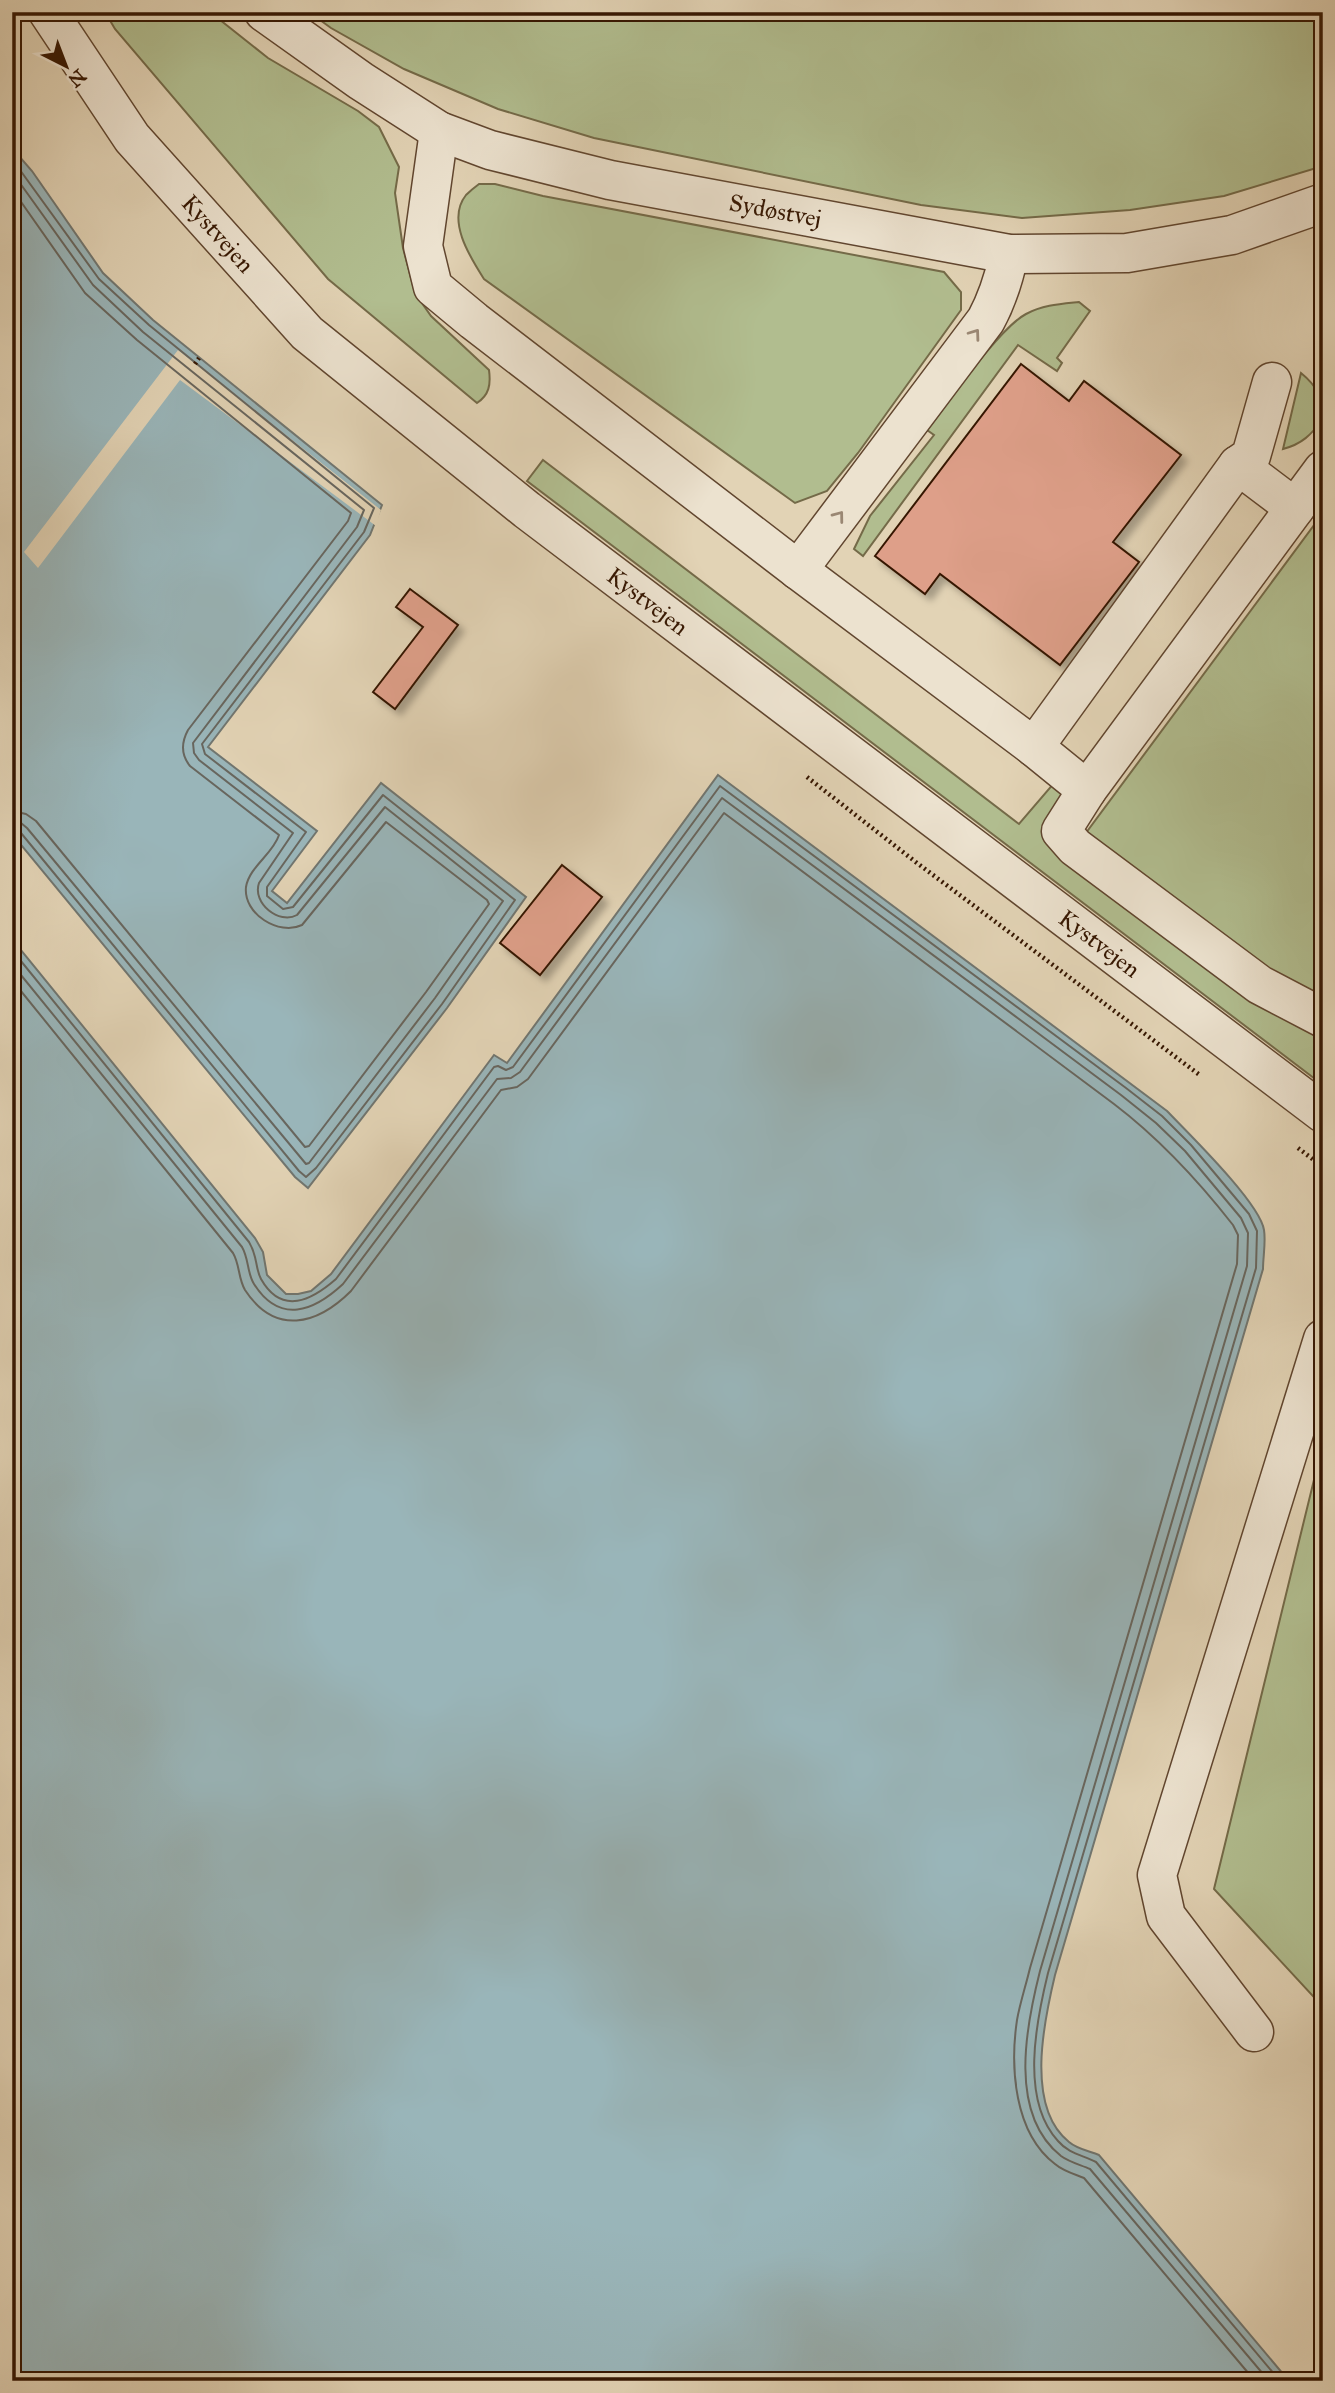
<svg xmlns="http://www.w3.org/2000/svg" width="1335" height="2393" viewBox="0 0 1335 2393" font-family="'IM FELL Great Primer',serif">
<defs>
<filter id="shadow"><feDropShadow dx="6" dy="6" stdDeviation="3.5" flood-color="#0004"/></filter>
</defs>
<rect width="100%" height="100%" fill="#e2d3b5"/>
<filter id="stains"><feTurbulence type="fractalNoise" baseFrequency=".00286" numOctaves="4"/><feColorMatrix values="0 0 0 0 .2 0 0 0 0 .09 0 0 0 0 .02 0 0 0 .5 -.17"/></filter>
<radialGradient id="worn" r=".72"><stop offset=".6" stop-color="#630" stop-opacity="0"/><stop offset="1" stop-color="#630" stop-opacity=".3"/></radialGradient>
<g fill="#b1bd8f" stroke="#746a48" stroke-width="2">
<path d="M105 12H210L268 58 358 111 379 127 399 167 395 193 403 248 415 293 431 316 489 370C491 385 489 395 477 403L328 279 115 29Z"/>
<path d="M309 12H1323V166L1224 196 1130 210 1022 218 921 205 594 138 498 109 404 69 331 28Z"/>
<path d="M479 184H495L543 196 944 272 961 292V310L858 453 827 491 795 503 484 279C470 257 446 220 466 195 470 191 475 187 479 184Z"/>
<path d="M1079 302 1090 311 1057 358 1062 363 1057 371 1018 345 863 556 854 549 870 516 934 435 927 430C949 402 998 329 1026 314 1043 305 1060 304 1079 302Z"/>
<path d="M1301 373C1317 386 1323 398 1323 419 1311 435 1302 444 1283 449Z"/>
<path d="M543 460 1019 824 1060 776 1074 786 1044 827 1323 1030V1085L527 481Z"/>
<path d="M1323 513V1007L1080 841Z"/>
<path d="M1323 1443V2007L1214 1889Z"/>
</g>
<g fill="#99b5b9" stroke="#717670" stroke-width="2">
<path d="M12 148 32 171 103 273 153 320 382 505 370 535 208 747 317 831 272 891 287 903 381 783 526 897 447 1008 308 1188 295 1177 12 834Z"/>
<path d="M718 775 1167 1111C1188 1133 1260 1203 1264 1230 1266 1242 1263 1257 1263 1269L1055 1975C1044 2021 1025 2107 1069 2142 1077 2149 1089 2151 1099 2155L1289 2381H12V939L255 1238 263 1252 267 1275 286 1294H298L311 1291 331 1274 494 1055 507 1063Z"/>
</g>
<path fill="#e2d3b5" d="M178 350 381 510 376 526 180 380 38 568 24 552Z"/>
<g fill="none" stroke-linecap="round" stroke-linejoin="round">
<g stroke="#68665e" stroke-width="2">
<path d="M12 159 99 279 149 325 374 508 364 532 202 744 205 754 306 832 267 887V896L283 909 293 907 383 795 515 900 442 1004 316 1168 306 1177 299 1171 21 833 12 830"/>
<path d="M12 172 93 285 143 332 364 510 357 527 193 743 194 753 199 760 293 833 259 883C252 903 279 925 297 915L385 807 503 901 435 998 309 1163 306 1164 27 828 21 823 12 822"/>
<path d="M12 189 85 293 137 340 351 513 348 521 188 730C181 743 181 755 190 766L279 835C273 854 249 867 246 887 243 914 279 936 302 925L386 822 487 900 489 904 426 992 309 1146 305 1147 36 821 26 814 12 811"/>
<path d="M12 950 249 1242C258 1257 255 1268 261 1279 282 1316 312 1300 336 1279L494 1067 498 1066 506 1070 513 1067 720 786 1126 1088 1162 1116 1191 1145 1249 1214 1257 1231 1256 1268 1048 1973C1036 2022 1020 2100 1058 2141 1068 2153 1082 2155 1096 2162L1280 2381"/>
<path d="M12 964 242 1247C249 1259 247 1273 254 1284 280 1325 314 1311 343 1284L497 1079 511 1078 520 1072 722 798 1121 1095 1156 1123 1185 1151 1241 1218 1248 1233 1247 1266 1040 1971C1026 2026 1008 2114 1061 2156 1069 2162 1081 2165 1090 2169L1269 2381"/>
<path d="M12 980 233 1253C240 1265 238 1278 245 1290 275 1336 317 1325 351 1291L501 1090 517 1087 528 1079 724 813 1114 1104C1160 1139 1197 1179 1233 1225L1238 1235 1237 1264 1030 1968C1026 1985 1020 2003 1017 2020 1010 2067 1014 2133 1055 2164 1063 2171 1074 2174 1084 2178L1255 2381"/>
</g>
</g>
<g fill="#de9f89" stroke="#361702" stroke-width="2" filter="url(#shadow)">
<path d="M1021 364 1069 401 1084 381 1181 455 1113 542 1139 562 1060 665 940 574 925 594 875 556Z"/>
<path d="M410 589 458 625 395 709 373 692 423 627 396 607Z"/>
<path d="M562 865 602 897 540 975 500 943Z"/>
</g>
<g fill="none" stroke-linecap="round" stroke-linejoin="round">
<g stroke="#61462f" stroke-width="41">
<g id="minor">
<path id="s1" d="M48 12 132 138 307 333 527 510 1323 1113"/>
<path id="s2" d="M264 12 361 81 439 131 490 150 610 180 1009 254 1127 253 1232 235 1323 203"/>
<path d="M439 131 423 246 433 287 474 321 798 570 1034 747 1238 465 1295 508"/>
<path d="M1238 465 1251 456 1272 382"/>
<path d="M798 570 986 320C998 298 1004 278 1009 254"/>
<path d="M1034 747 1087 790 1323 470"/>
<path d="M1087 790 1061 831 1075 847 1260 985 1323 1018"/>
<path d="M1254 2032 1166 1916 1157 1875 1323 1339"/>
</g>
</g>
<g stroke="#361702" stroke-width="4.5" stroke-dasharray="2 3.5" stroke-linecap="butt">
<path d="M195 364 199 358"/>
<path d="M807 777 917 863 1201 1076"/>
<path d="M1298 1148 1323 1167"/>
</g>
<use href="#minor" stroke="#ece2cf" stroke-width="38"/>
</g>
<defs><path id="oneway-chevron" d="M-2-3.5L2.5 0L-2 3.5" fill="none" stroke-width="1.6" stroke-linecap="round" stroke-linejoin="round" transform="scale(1.75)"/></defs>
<g stroke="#9a8773">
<use href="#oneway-chevron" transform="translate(975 334) rotate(-54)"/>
<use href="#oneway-chevron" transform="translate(839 516) rotate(-53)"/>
</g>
<g text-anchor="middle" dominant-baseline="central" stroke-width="6" stroke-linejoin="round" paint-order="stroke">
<g font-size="24" fill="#361702" stroke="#ece2cf">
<text stroke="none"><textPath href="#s2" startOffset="558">Sydøstvej</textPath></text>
<text stroke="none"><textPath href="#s1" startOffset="280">Kystvejen</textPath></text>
<text stroke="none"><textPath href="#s1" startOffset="847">Kystvejen</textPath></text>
<text stroke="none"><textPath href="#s1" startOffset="1414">Kystvejen</textPath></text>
</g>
</g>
<rect width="1335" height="2393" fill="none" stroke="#e2d3b5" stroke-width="42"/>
<rect x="14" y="14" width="1307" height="2365" fill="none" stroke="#361702" stroke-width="3.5"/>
<rect x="21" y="21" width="1293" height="2351" fill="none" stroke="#361702" stroke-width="2"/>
<g transform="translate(66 66) rotate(138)" stroke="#ece2cf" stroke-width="5" paint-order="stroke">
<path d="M0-5L12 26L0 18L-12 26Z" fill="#361702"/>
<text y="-10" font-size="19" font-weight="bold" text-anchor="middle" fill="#361702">N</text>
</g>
<rect width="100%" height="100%" filter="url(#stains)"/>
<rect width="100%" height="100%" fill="url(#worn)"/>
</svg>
